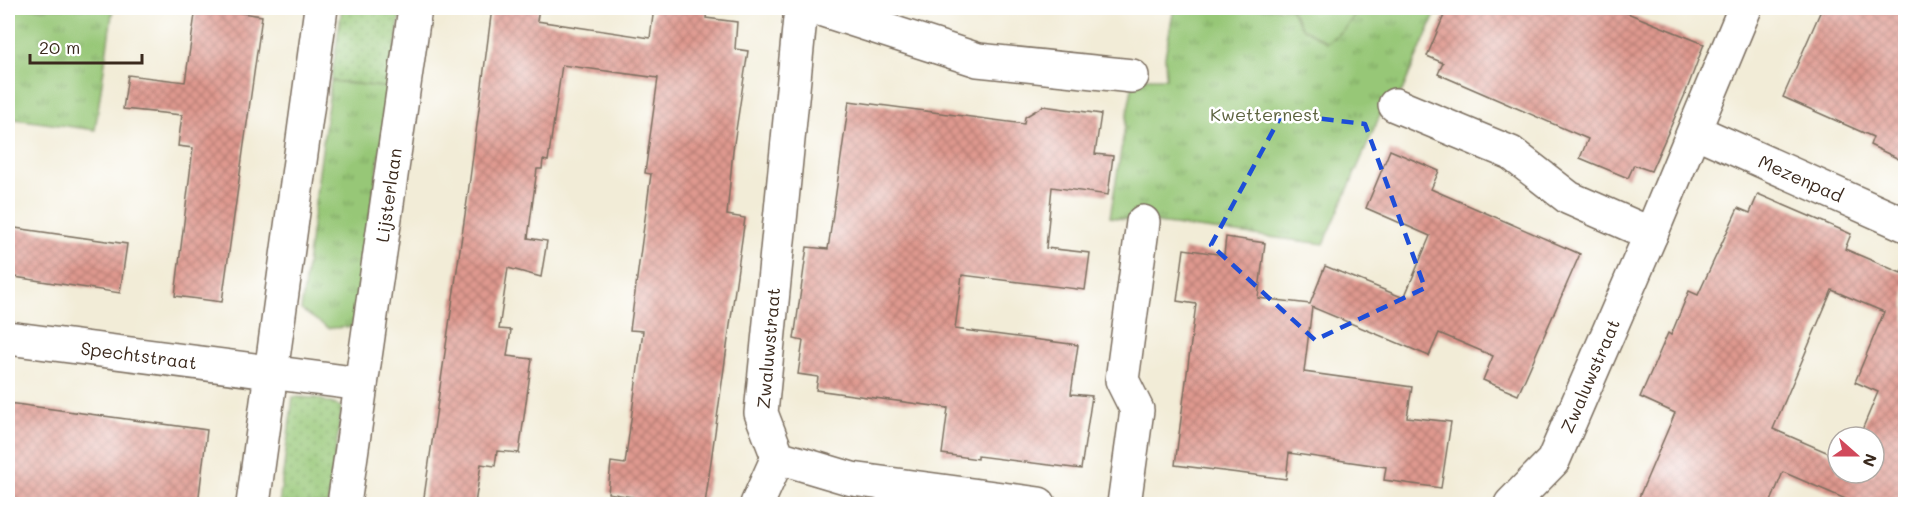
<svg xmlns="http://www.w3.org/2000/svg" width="1913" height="512" viewBox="0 0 1913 512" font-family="Mali,sans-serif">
<defs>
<pattern id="grass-dots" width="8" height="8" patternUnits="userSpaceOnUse" patternTransform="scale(1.5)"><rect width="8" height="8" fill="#97c777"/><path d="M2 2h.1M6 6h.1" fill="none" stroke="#7ca261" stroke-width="1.8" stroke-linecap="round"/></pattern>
<pattern id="park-tufts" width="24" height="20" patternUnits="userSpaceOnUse" patternTransform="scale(1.5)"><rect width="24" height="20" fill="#97c777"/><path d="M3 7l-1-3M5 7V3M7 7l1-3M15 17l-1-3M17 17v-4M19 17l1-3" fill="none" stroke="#7ca261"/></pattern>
<pattern id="building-cross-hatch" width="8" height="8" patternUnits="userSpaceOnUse" patternTransform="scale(1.5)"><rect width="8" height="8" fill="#df998f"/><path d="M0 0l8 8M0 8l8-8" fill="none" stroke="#b67d74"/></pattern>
</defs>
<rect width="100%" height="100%" fill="#fff"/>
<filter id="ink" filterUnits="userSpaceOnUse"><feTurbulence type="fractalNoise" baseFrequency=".0167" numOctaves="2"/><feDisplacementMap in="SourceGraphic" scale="12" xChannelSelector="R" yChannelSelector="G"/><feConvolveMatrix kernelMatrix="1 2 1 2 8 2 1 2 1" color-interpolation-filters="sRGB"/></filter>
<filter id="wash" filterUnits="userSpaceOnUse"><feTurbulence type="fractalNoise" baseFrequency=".008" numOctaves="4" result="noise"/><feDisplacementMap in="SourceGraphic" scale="24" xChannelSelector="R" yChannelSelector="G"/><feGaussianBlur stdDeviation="1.35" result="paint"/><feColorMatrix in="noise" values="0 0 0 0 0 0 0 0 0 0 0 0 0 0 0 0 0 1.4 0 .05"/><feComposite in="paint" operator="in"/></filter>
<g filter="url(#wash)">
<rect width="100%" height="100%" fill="#f2ecd7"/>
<g fill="url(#grass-dots)" stroke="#69784a" stroke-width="1.5">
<path d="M342 8H401L390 88 331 81Z"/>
<path d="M293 397 316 398 342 407 328 504H279Z"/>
</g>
<g fill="url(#park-tufts)" stroke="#69784a" stroke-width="1.5">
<path d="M8 8H113L95 130 8 118Z"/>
<path d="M1174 8H1438L1402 91 1382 111 1324 244 1110 217 1127 114 1134 78H1166L1165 56Z"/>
<path d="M331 81 390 88 353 327 328 328 301 310Z"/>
</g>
<path fill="#97c777" stroke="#69784a" stroke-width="1.5" d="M1290 8H1357C1353 23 1339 34 1327 42L1302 28Z"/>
<g id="blocks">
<g fill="url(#building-cross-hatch)" fill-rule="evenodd">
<path d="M196 8H236L235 12 262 16 222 302 175 296 193 148 178 146 182 115 123 109 128 75 185 82Z"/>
<path d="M492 8H539L537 21 650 38 654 8H707L706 18 737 22 735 49 748 51 733 150 727 215 745 218 705 504H632L633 497 608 493 611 462 625 464 643 331 630 330 651 174 645 173 658 78 562 65 548 161 543 160 542 169H537L528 238 547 241 541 277 508 268 499 329 511 330 507 356 532 359 519 453 497 451 495 466 481 464 475 504H423L468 194Z"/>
<path d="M1447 8H1615L1704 44 1686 92 1651 171 1634 165 1628 178 1580 158 1588 139 1438 74 1443 63 1427 56Z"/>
<path d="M1822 8H1905V162L1870 145 1873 137 1783 97Z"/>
<path d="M849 101 1024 124 1025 117 1043 106 1101 114 1095 154 1113 156 1108 195 1052 187 1046 248 1090 253 1085 290 962 275 955 329 1078 345 1071 394 1092 396 1081 469 978 456V459L942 454 948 408 816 390 818 377 798 374 803 341 794 339 807 247 828 249Z"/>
<path d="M1390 150 1439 171 1431 189 1580 254 1518 395 1483 380 1493 356 1439 333 1429 356 1312 307 1304 372 1412 387 1407 417 1451 422 1441 488 1384 480 1386 467 1289 453 1286 479 1175 465 1196 304 1177 301 1184 249 1224 255 1226 237 1265 243 1258 298 1310 304 1325 266 1404 298 1430 236 1366 208Z"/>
<path d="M1758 194 1851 234 1845 249 1901 273 1905 263V504H1857L1783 472 1770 504H1636L1675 413 1640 397 1668 333 1671 335 1689 291 1698 295 1738 208 1750 213ZM1832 290 1884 312 1855 382 1878 392 1859 437H1874V473H1838V457L1773 429Z"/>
<path d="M8 227 127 244 120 293 8 276Z"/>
<path d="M8 403 207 430 198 504H8Z"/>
</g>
</g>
</g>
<g filter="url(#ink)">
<use href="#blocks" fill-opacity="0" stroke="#7b6e5f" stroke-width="1.5"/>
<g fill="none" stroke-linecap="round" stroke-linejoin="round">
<g stroke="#7b6e5f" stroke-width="36">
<g id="minor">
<path d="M801 8 761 413 778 457 852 479 1039 504"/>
<path d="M817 8 978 60 1132 76"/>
<path d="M1395 105 1511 153 1569 198 1651 234"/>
<path id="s1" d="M1695 131 1906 225"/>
<path id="s2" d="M8 338 361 384"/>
<path d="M253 504 321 8"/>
<path id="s3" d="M344 504 415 8"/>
<path d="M757 504 778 457"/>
<path d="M1124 504 1137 410 1122 380 1143 222"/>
<path id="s4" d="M1511 504 1553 461 1651 234 1745 8"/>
</g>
</g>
<use href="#minor" stroke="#fff" stroke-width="33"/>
</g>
</g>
<path fill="none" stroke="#1d4ed8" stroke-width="4.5" stroke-dasharray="12 8" stroke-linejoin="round" d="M1282 114 1365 124 1425 288 1315 340 1211 245Z"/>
<g text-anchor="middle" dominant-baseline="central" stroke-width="5" stroke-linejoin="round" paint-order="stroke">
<g font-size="18" fill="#5b613d" stroke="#fff">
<text x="1265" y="114">Kwetternest</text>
</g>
<g font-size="18" fill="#3b2a1e" stroke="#fff">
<text stroke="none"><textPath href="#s1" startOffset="116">Mezenpad</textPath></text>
<text stroke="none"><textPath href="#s3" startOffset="312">Lijsterlaan</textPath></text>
<text transform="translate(768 348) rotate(-85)">Zwaluwstraat</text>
<text stroke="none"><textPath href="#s2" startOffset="132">Spechtstraat</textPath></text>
<text stroke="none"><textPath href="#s4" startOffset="153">Zwaluwstraat</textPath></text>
</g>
</g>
<rect width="1913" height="512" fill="none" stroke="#fff" stroke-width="30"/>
<g transform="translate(1856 455) rotate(111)"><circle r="28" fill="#ffffff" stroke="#b1aaa5" stroke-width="1.5"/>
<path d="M0-4.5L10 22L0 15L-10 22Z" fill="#d1495b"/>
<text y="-9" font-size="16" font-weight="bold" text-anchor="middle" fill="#3b2a1e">N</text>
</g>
<path d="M30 54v9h112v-9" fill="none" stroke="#3b2a1e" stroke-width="3"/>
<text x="39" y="54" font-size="18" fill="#3b2a1e" stroke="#ffffff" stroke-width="4.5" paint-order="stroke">20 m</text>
</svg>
